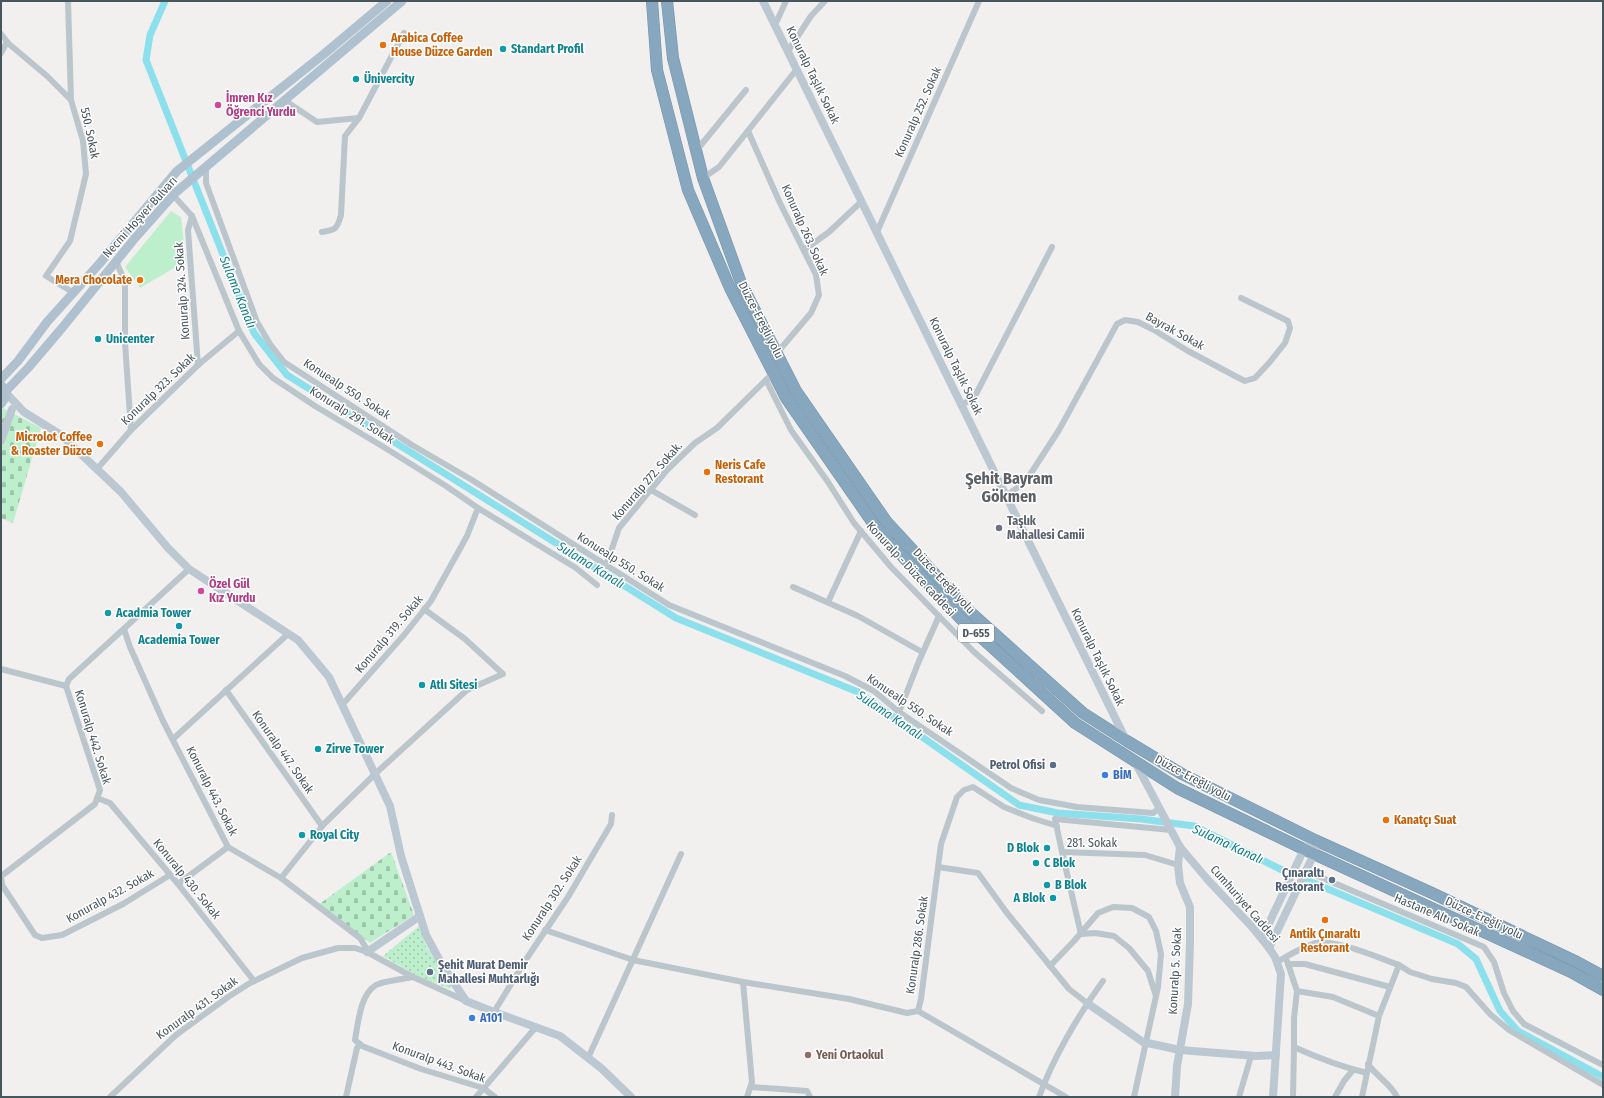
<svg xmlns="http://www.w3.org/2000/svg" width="1604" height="1098" viewBox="0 0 1604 1098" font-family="'Fira Sans Condensed',sans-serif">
<defs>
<pattern id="cemetery-stones" width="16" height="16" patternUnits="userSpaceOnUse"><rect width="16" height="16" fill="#beefcc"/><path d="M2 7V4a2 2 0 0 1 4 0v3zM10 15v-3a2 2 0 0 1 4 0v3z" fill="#9cc4a9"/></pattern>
<pattern id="park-dots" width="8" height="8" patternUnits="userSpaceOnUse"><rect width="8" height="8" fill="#beefcc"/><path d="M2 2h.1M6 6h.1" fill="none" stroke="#9cc4a9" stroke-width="1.8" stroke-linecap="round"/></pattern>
</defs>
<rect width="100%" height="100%" fill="#f2efef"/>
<path fill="#beefcc" d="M171 211 181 217 186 261 140 288 125 267Z"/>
<g fill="url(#cemetery-stones)">
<path d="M1 407 41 428 13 523 1 518Z"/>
<path d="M391 852 414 915 370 943 318 905Z"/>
</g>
<path fill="url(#park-dots)" d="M419 926 426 946 450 983 451 989 423 979 383 956Z"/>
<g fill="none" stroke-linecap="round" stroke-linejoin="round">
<g stroke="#8be0ec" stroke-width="7">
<path d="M165 1 150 35 146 60 254 333 287 375 676 618 858 692 1019 805 1058 813 1141 819 1194 826 1282 870"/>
<path d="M1309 881 1458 944 1476 959 1500 1011 1518 1031 1603 1077"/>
</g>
<g stroke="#7292aa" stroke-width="12">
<g id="highway">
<path d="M652 1 657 70 688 190 730 288 786 398 877 529 960 618 1075 723 1177 788 1314 854 1571 972 1603 990"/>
<path d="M667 1 673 58 703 178 741 283 796 391 886 521 968 610 1083 713 1127 741 1182 774 1315 840 1432 893 1577 962 1603 976"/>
</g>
</g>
<g stroke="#bbc5cc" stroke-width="6">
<path d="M68 1 71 100 83 141 86 174 70 241 46 276 74 293"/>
<path d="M775 25 786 1"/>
<path d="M1 34 9 44 47 76 71 100"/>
<path d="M788 51 811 16 825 1"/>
<path d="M1 53 7 42"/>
<path d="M284 100 317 122 359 118"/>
<path d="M748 131 780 203 816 275 819 295 811 313 777 353"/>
<path d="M696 151 746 90"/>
<path d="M207 164 206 168V183L257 322 270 344 284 362 301 373 412 445 472 480 669 605 845 676 874 691 899 712 1011 788 1039 800 1077 807 1153 813 1160 808"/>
<path d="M703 178 719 167 797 69"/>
<path d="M173 195 192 216 239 331 259 364 273 378 315 406 382 446 446 486 478 508 576 568 597 585"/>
<path d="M192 216 188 230 198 365"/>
<path d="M322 232C336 230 337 229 341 215L345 136 359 118 404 33"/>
<path d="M877 232 979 1"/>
<path d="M804 250 829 232 862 201"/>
<path d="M116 261 125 282V343L131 430"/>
<path d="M766 380 791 430 828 482 854 523 891 567 973 651 1042 711"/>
<path d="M961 405 974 398 1052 247"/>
<path d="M97 469 131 430 198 365 239 331"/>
<path d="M651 490 695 515"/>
<path d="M1006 496 1025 482 1033 470 1059 430 1117 324 1125 320 1138 322 1154 330 1188 351 1237 377 1245 381 1255 378 1269 363 1285 343 1290 328 1288 321 1241 298"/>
<path d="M606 566 619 528 667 470 695 443 717 428 768 378"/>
<path d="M793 587 858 616 922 652"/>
<path d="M828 602 861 531"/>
<path d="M124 629 130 647 163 721 228 847 281 878 360 938 368 951"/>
<path d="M1 669 66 686"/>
<path d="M226 690 322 826"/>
<path d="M342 705 404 635 431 601 467 536 478 508"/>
<path d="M899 712 919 661 939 616"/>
<path d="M173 739 288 634"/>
<path d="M97 798 110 803 178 884 254 981"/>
<path d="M1062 852 1055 819 1171 830"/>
<path d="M938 867 978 873 1007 913 1069 989 1087 1003"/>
<path d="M1306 871 1484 947 1494 962 1504 993 1513 1011 1524 1024 1603 1065"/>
<path d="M1 875 4 874 95 804 100 790 66 686 69 679 189 569"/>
<path d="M1 875 2 885 35 935 42 938 62 935 123 904 170 875"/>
<path d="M281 878 324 824 375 774 467 690 503 674 465 639 424 609"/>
<path d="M178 884 228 847"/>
<path d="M545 930 633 960 743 982"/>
<path d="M1287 961 1297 991"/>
<path d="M1277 962C1289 955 1302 947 1316 943 1336 939 1379 958 1399 965L1379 1016 1333 997 1297 991 1294 1018V1047C1318 1058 1342 1067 1367 1073L1379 1016"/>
<path d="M1288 964H1305L1390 987"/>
<path d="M1399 965 1410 972 1432 979 1456 983 1466 987 1490 1014 1509 1030 1603 1085"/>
<path d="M1050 966 1074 941 1098 913 1113 907 1132 908 1149 917 1156 931 1161 954 1158 987 1134 1097"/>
<path d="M413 977C404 979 383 981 376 985 360 994 358 1024 355 1040L362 1046 421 1069 483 1088 495 1097"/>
<path d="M1156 996 1148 971 1129 948 1114 936 1095 933 1081 934 1062 852 1145 855 1178 865"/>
<path d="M918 1011 1066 1097"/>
<path d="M494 1012 527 958 568 897 611 824 612 815"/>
<path d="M588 1058 681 854"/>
<path d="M1368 1064C1377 1077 1391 1084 1397 1097"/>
<path d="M751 1087 807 1091 810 1097"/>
<path d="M110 1097 176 1035 228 997 250 983 302 958 338 948H355L367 952 413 977 466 1001"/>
<path d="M346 1097 357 1048 360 1044"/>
<path d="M476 1097 536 1027"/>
<path d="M747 1097 752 1082 743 982 849 999 907 1013 918 1011 921 999 941 844 957 797 964 790 973 787 1004 807 1032 818 1057 826"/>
<path d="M1039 1097C1053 1058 1079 1014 1103 981"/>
<path d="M1239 1097 1251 1056"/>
<path d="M1293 1097 1294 1047"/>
<path d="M1335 1097 1344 1081 1353 1070"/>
<path d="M1362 1097 1367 1073"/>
</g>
<g stroke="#bbc8d1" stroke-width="8">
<path d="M763 1 1126 740"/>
<path d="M7 394 24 412 61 435 121 492 168 548 189 569 298 640 329 677 390 806 401 856 426 935 441 963 466 1001 494 1012 560 1036 601 1068 631 1097"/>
<path d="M1 441 12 409"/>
<path d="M1135 762 1180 847 1208 880 1253 928 1269 948 1275 957 1281 974 1273 1097"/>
<path d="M1262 938 1304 849 1315 840 1314 854 1269 948"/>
<path d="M367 952 420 916"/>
<path d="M1087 1003 1143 1042 1180 1050 1256 1056 1276 1055"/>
<path d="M1175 1097 1177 1066 1188 1004 1190 943V907L1180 883 1178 865 1180 847"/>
</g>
<g stroke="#afc1ce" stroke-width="9">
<path d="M1 379 18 361 47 322 100 263 177 171 324 54 387 1"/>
<path d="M6 391 28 368 62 328 135 238 175 193 402 1"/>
<path d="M1 404 6 397V391L2 386"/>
</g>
<use href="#highway" stroke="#87a7be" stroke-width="11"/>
</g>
<g fill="#e8710a" stroke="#fff" stroke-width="1.5">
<circle cx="383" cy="45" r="4"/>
<circle cx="140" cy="280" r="4"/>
<circle cx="100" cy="444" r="4"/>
<circle cx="707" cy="472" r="4"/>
<circle cx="1386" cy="820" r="4"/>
<circle cx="1325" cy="920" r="4"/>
</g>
<g fill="#0f9aa8" stroke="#fff" stroke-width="1.5">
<circle cx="503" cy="49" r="4"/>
<circle cx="356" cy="79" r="4"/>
<circle cx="98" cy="339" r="4"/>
<circle cx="108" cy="613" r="4"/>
<circle cx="179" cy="626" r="4"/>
<circle cx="422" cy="685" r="4"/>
<circle cx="318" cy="749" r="4"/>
<circle cx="302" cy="835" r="4"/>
<circle cx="1047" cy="848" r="4"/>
<circle cx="1036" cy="863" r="4"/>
<circle cx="1047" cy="885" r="4"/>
<circle cx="1053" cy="898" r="4"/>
</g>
<g fill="#d1479c" stroke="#fff" stroke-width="1.5">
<circle cx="218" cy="105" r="4"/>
<circle cx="201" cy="591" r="4"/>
</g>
<circle fill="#6b7280" stroke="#fff" stroke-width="1.5" cx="999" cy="528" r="4"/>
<g fill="#5c6f8a" stroke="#fff" stroke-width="1.5">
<circle cx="1053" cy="765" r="4"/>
<circle cx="1332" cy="880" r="4"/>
<circle cx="430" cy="972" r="4"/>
</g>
<g fill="#3f7fe0" stroke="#fff" stroke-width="1.5">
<circle cx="1105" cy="775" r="4"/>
<circle cx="472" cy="1018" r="4"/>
</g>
<circle fill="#8d6e63" stroke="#fff" stroke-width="1.5" cx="808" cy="1055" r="4"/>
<g text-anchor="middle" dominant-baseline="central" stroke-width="3" stroke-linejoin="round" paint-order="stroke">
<rect fill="#fff" stroke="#7e888e" stroke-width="1" x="958" y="624" width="36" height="18" rx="3"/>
<g font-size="11" font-weight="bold" fill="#47555d">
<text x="976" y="633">D-655</text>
</g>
<g font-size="12" font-weight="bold" fill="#c56008" stroke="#fff" text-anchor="start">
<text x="391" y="38">Arabica Coffee<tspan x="391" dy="14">House Düzce Garden</tspan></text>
<text x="132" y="280" text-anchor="end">Mera Chocolate</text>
<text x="92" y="437" text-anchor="end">Microlot Coffee<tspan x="92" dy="14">&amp; Roaster Düzce</tspan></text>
<text x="715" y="465">Neris Cafe<tspan x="715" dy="14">Restorant</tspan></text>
<text x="1394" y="820">Kanatçı Suat</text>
<text x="1325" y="934" text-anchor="middle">Antik Çınaraltı<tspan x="1325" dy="14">Restorant</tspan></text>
</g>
<g font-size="12" font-weight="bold" fill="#0d838f" stroke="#fff" text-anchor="start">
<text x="511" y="49">Standart Profil</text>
<text x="364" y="79">Ünivercity</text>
<text x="106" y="339">Unicenter</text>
<text x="116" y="613">Acadmia Tower</text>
<text x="179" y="640" text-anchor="middle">Academia Tower</text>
<text x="430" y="685">Atlı Sitesi</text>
<text x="326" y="749">Zirve Tower</text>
<text x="310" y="835">Royal City</text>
<text x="1039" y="848" text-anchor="end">D Blok</text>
<text x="1044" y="863">C Blok</text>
<text x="1055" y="885">B Blok</text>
<text x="1045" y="898" text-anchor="end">A Blok</text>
</g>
<g font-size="12" fill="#47555d" stroke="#fff">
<text transform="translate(813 75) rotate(64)">Konuralp Taşlık Sokak</text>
<text transform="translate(918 112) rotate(-66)">Konuralp 252. Sokak</text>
<text transform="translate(90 133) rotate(78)">550. Sokak</text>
<text transform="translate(140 217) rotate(-48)">Necmi Hoşver Bulvarı</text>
<text transform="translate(805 230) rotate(66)">Konuralp 263. Sokak</text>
<text transform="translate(182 291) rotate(-94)">Konuralp 324. Sokak</text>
<text transform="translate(761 320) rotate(63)">Düzce-Ereğli yolu</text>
<text transform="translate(1175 331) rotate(29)">Bayrak Sokak</text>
<text transform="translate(956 366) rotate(64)">Konuralp Taşlık Sokak</text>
<text transform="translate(158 389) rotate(-44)">Konuralp 323. Sokak</text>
<text transform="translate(347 389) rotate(33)">Konuealp 550. Sokak</text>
<text transform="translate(352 415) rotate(32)">Konuralp 291. Sokak</text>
<text transform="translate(647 481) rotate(-49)">Konuralp 272. Sokak.</text>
<text transform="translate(621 562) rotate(32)">Konuealp 550. Sokak</text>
<text transform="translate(911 569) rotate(47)">Konuralp - Düzce caddesi</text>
<text transform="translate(944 581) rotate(47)">Düzce-Ereğli yolu</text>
<text transform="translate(389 634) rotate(-50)">Konuralp 319. Sokak</text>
<text transform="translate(1098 657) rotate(64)">Konuralp Taşlık Sokak</text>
<text transform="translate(910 705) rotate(34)">Konuealp 550. Sokak</text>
<text transform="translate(93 737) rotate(73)">Konuralp 442. Sokak</text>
<text transform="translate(283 752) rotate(55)">Konuralp 447. Sokak</text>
<text transform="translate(1193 778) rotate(28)">Düzce-Ereğli yolu</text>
<text transform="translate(212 791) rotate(63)">Konuralp 443. Sokak</text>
<text x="1092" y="843">281. Sokak</text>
<text transform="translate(187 879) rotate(51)">Konuralp 430. Sokak</text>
<text transform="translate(110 896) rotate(-29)">Konuralp 432. Sokak</text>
<text transform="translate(552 898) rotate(-57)">Konuralp 302. Sokak</text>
<text transform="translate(1245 904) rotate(49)">Cumhuriyet Caddesi</text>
<text transform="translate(1437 915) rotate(23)">Hastane Altı Sokak</text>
<text transform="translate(1484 918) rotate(25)">Düzce-Ereğli yolu</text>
<text transform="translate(917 945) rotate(-82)">Konuralp 286. Sokak</text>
<text transform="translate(1175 971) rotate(-87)">Konuralp 5. Sokak</text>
<text transform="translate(197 1008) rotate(-36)">Konuralp 431. Sokak</text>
<text transform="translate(439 1062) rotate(20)">Konuralp 443. Sokak</text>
</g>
<g font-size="12" font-weight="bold" fill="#b23c85" stroke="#fff" text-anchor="start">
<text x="226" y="98">İmren Kız<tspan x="226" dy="14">Öğrenci Yurdu</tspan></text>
<text x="209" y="584">Özel Gül<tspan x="209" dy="14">Kız Yurdu</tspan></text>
</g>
<g font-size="12" font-weight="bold" fill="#5b616d" stroke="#fff" text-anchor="start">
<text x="1007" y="521">Taşlık<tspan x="1007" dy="14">Mahallesi Camii</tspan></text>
</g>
<g font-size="12" font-weight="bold" fill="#4e5e75" stroke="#fff" text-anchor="end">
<text x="1045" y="765">Petrol Ofisi</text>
<text x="1324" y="873">Çınaraltı<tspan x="1324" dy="14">Restorant</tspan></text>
<text x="438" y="965" text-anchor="start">Şehit Murat Demir<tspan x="438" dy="14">Mahallesi Muhtarlığı</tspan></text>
</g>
<g font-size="12" font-weight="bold" fill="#366cbe" stroke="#fff" text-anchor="start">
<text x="1113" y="775">BİM</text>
<text x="480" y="1018">A101</text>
</g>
<g font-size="12" font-weight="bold" fill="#785e54" stroke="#fff" text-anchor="start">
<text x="816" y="1055">Yeni Ortaokul</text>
</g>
<g font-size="13" font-style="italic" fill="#0e7d8b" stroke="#fff">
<text transform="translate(238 292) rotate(68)">Sulama Kanalı</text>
<text transform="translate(591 565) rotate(32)">Sulama Kanalı</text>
<text transform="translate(890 715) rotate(34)">Sulama Kanalı</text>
<text transform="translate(1228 844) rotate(25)">Sulama Kanalı</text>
</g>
<g font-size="16" font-weight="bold" fill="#5c6064" stroke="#fff">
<text x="1009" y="478">Şehit Bayram<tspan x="1009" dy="18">Gökmen</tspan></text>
</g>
</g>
<rect width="1604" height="1098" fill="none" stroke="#47555d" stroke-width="4"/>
</svg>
